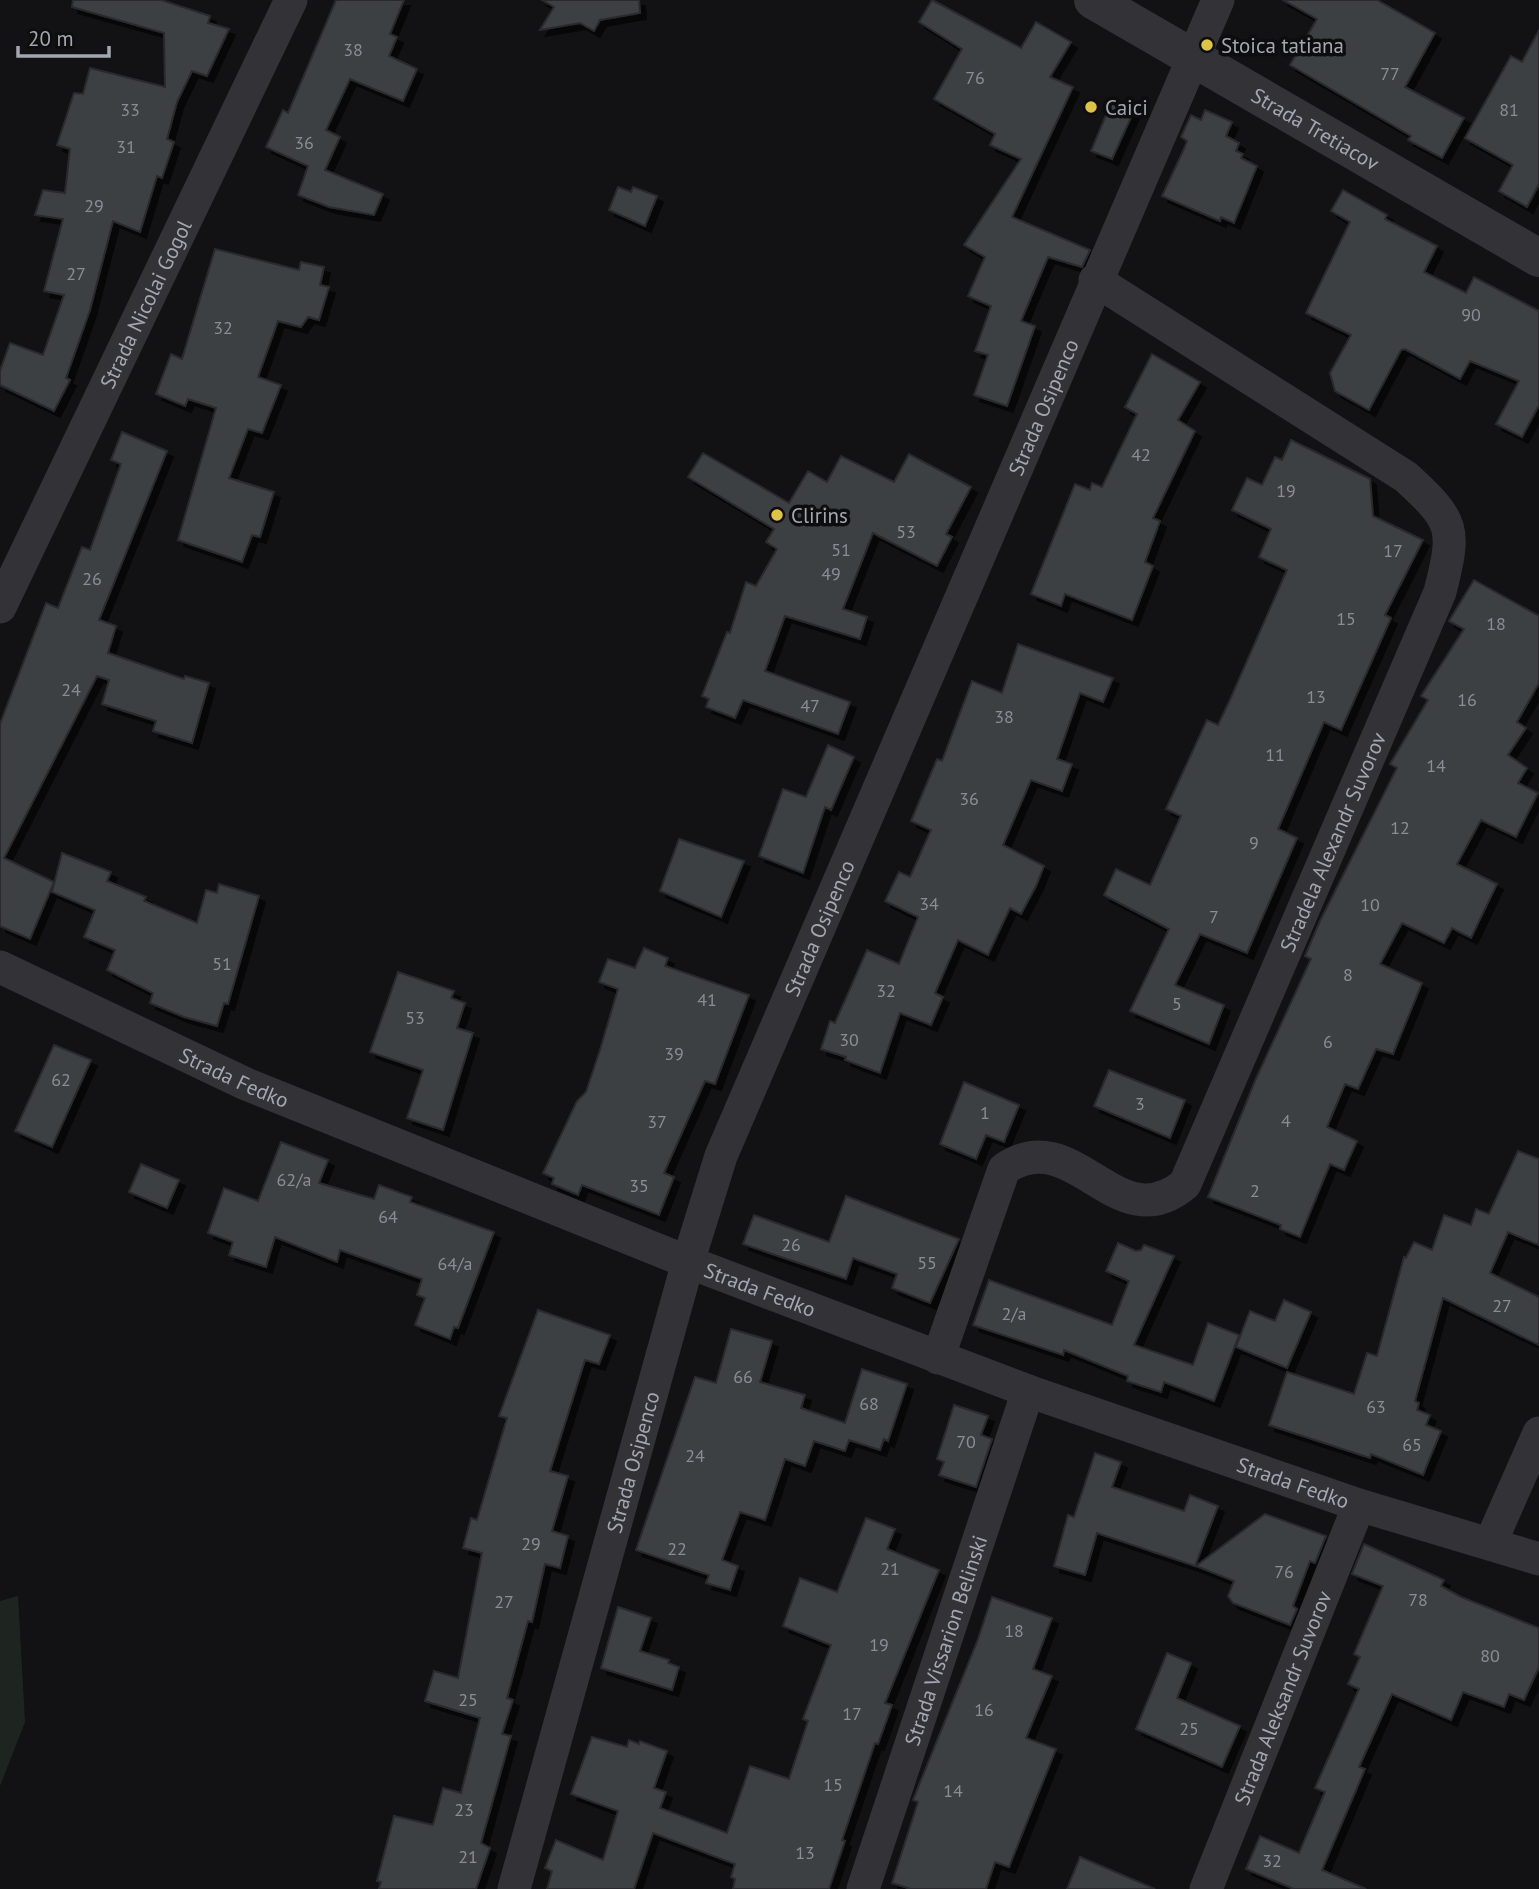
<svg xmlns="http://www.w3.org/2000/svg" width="1539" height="1889" viewBox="0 0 1539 1889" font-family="'PT Sans',sans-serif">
<defs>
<filter id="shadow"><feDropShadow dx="6" dy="6" stdDeviation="0" flood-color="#0009"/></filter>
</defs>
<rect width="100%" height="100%" fill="#121113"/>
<path fill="#1e2520" d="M18 1596 25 1722 0 1786V1601Z"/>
<g fill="#3e3f43" stroke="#2c2c2f" stroke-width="2" filter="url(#shadow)">
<path d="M73 0H161L210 16 208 23 229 29 207 76 192 71 177 102 167 139 174 142 162 178 157 176 140 232 113 221 90 310 66 378 70 380 54 411 0 385V371L10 343 43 355 64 295 44 291 63 219 35 215 43 190 65 193 70 149 57 145 74 93 83 94 90 68 165 87 164 33 72 7Z"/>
<path d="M336 0H404L390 34 397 37 389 56 417 69 403 101 350 79 326 130 340 137 325 170 383 194 374 215 329 207 298 195 308 166 266 147 283 110 288 113Z"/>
<path d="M542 0H639L640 13 600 20 594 31 580 23 540 30 554 7Z"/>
<path d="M932 0 1021 48 1036 22 1071 42 1050 77 1073 87 1012 217 1090 250 1082 267 1048 257 1021 321 1035 326 1007 406 974 395 988 355 975 351 991 306 968 296 985 257 964 245 1021 159 990 145 995 134 934 99 962 49 919 22Z"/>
<path d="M1283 0H1377L1435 33 1405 87 1464 118 1442 158 1408 140 1411 136 1290 65 1317 19Z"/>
<path d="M1539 30V184L1527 207 1499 191 1513 165 1465 138 1511 56 1522 62Z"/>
<path d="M1111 103 1133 113 1112 159 1091 151Z"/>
<path d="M1205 110 1232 122 1226 136 1239 143 1236 151 1243 154 1241 158 1257 166 1234 223 1221 217 1220 221 1162 196 1184 149 1187 141 1181 137 1191 115 1201 120Z"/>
<path d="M618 187 631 192 633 187 657 196 645 226 609 210Z"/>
<path d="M1343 190 1387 215 1385 219 1437 246 1424 272 1466 293 1474 277 1539 311V405L1522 437 1496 424 1519 381 1470 361 1460 379 1405 349 1401 350 1369 410 1335 391 1330 373 1351 335 1306 313 1350 222 1331 211Z"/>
<path d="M215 249 299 270 301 262 324 267 320 285 329 287 319 320 308 317 301 327 278 321 258 377 281 385 262 433 248 429 229 478 274 492 260 537 252 535 242 562 178 540 216 408 188 399 185 406 156 394 171 354 182 359Z"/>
<path d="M1152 354 1200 382 1178 420 1195 431 1153 518 1160 521 1145 562 1153 566 1132 620 1065 594 1061 606 1031 594 1075 484 1090 490 1092 483 1102 487 1137 414 1125 407Z"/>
<path d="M122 432 167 451 99 620 116 626 108 653 184 679 185 676 209 683 192 743 153 731 156 721 102 704 109 680 97 676 4 858 54 882 30 939 0 926V724L46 603 58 608 82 547 90 550 121 464 111 460Z"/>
<path d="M1291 440 1370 479 1373 516 1423 540 1385 615 1391 618 1341 730 1324 722 1278 829 1297 838 1247 953 1200 934 1175 985 1224 1005 1209 1044 1130 1011 1169 929 1104 895 1116 869 1150 885 1181 816 1166 809 1207 720 1218 725 1229 702 1287 570 1259 557 1271 529 1232 510 1247 478 1262 485 1275 457 1282 460Z"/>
<path d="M703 453 789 503 808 471 827 482 841 456 894 482 909 454 971 487 946 534 952 537 937 566 873 533 843 609 867 617 860 639 785 616 765 671 850 702 838 734 743 700 735 718 706 707 709 699 702 696 727 632 730 633 746 582 756 586 777 549 766 542 774 529 688 477Z"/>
<path d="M1474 580 1539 616V683L1517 722 1526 728 1508 755 1527 768 1518 783 1538 793 1516 837 1481 820 1457 864 1497 884 1471 938 1452 928 1444 943 1402 923 1380 964 1422 983 1393 1054 1376 1049 1358 1089 1345 1084 1327 1127 1357 1141 1344 1170 1330 1164 1300 1237 1280 1229 1281 1225 1208 1197 1255 1081 1311 959 1305 956 1320 921 1397 768 1390 764 1428 700 1421 696 1464 629 1449 621Z"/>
<path d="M1018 644 1113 678 1103 702 1080 693 1057 759 1072 764 1062 791 1031 780 1003 845 1044 866 1036 886 1021 914 1010 908 988 955 958 940 935 993 943 997 931 1025 900 1013 880 1073 845 1060 846 1057 821 1049 830 1021 835 1023 867 950 899 964 918 917 885 901 899 872 910 877 931 830 911 821 937 759 942 761 972 681 1002 693Z"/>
<path d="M828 745 854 757 831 810 825 807 803 873 759 856 783 789 806 797Z"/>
<path d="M679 839 744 861 721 917 660 891Z"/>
<path d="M62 853 111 872 107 881 146 897 144 901 197 923 206 890 217 893 219 884 259 896 228 1004 224 1003 217 1026 184 1017 150 1003 153 993 107 970 115 950 84 937 95 910 52 892Z"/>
<path d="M644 948 668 958 665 966 749 995 715 1084 705 1081 664 1173 674 1177 659 1215 582 1185 578 1195 552 1184 554 1178 543 1173 577 1101 586 1092 600 1050 618 989 599 982 608 959 635 968Z"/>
<path d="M398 972 454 991 451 998 465 1003 457 1028 473 1033 443 1130 407 1118 423 1070 370 1052Z"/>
<path d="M54 1045 91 1060 52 1147 15 1131Z"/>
<path d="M1109 1070 1185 1100 1170 1138 1094 1106Z"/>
<path d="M964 1082 1019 1105 1004 1142 986 1135 976 1159 940 1144Z"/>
<path d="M281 1142 328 1160 319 1183 374 1199 379 1185 412 1197 410 1202 494 1232 458 1328 454 1327 450 1339 415 1325 425 1298 417 1295 422 1279 340 1250 337 1262 275 1237 266 1267 229 1255 233 1242 208 1233 224 1188 258 1201Z"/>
<path d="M1518 1151 1539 1159V1245L1508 1232 1490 1273 1539 1297V1345L1443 1298 1415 1401 1419 1403 1417 1410 1430 1415 1426 1425 1441 1431 1423 1475 1371 1454 1370 1458 1269 1425 1287 1372 1354 1394 1367 1353 1377 1356 1404 1257 1406 1258 1414 1242 1432 1250 1444 1215 1471 1225 1476 1209 1489 1214Z"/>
<path d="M141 1164 179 1180 167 1208 129 1192Z"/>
<path d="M846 1196 959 1239 930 1303 892 1288 897 1274 853 1258 846 1279 743 1244 754 1215 829 1242Z"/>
<path d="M1118 1243 1136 1251 1141 1250 1144 1245 1174 1256 1134 1345 1193 1365 1208 1323 1239 1335 1214 1401 1164 1382 1161 1392 1127 1381 1128 1376 1064 1350 1063 1355 973 1325 989 1280 1112 1325 1129 1281 1106 1271Z"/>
<path d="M1284 1300 1311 1312 1287 1368 1236 1347 1250 1311 1275 1321Z"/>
<path d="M538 1310 610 1335 599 1364 585 1360 550 1471 568 1476 552 1531 568 1536 560 1568 545 1564 532 1622 528 1621 507 1698 513 1700 502 1734 511 1736 481 1843 490 1848 476 1889H379L381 1882 377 1881 394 1816 433 1825 443 1788 461 1793 480 1718 425 1701 434 1671 458 1678 482 1553 463 1548 471 1518 477 1520 507 1418 499 1416Z"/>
<path d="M731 1329 772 1341 760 1382 805 1395 801 1408 845 1423 862 1369 907 1384 888 1441 884 1439 880 1450 849 1440 845 1451 814 1441 805 1466 785 1459 765 1520 740 1512 722 1560 738 1566 730 1590 706 1583 709 1575 636 1550 695 1377 716 1383Z"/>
<path d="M954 1405 988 1416 981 1435 992 1439 976 1487 939 1475 944 1462 937 1459Z"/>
<path d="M1095 1453 1121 1462 1112 1487 1184 1511 1190 1495 1218 1506 1195 1566 1097 1533 1085 1575 1054 1566 1068 1515 1074 1517Z"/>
<path d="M1265 1514 1326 1536 1315 1563 1310 1561 1293 1606 1297 1609 1290 1625 1233 1603 1228 1596 1234 1581 1196 1566Z"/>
<path d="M866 1518 895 1529 887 1549 939 1570 885 1703 892 1705 878 1744 875 1743 842 1840 845 1841 829 1889H733L735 1879 731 1877 735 1864 653 1833 634 1889H547L552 1871 545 1868 556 1840 603 1860 618 1811 571 1794 592 1737 627 1747 629 1740 639 1744 640 1741 667 1751 654 1788 666 1792 660 1808 727 1833 750 1766 789 1779 808 1721 803 1719 831 1645 783 1626 800 1578 837 1592Z"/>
<path d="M1364 1544 1444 1580 1441 1586 1461 1597 1539 1628V1667L1524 1700 1509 1694 1504 1707 1463 1692 1451 1720 1392 1694 1359 1767 1365 1769 1322 1870 1366 1889H1294L1246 1869 1260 1836 1299 1853 1325 1792 1315 1788 1359 1689 1348 1684 1360 1657 1354 1654 1383 1586 1352 1574Z"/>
<path d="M992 1597 1052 1618 1033 1669 1052 1676 1026 1738 1056 1749 1009 1867 995 1862 986 1889H911L892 1883 918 1802 913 1800 977 1642Z"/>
<path d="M618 1607 651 1618 640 1651 669 1660 668 1663 679 1667 672 1690 601 1668Z"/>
<path d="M1167 1653 1191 1663 1177 1698 1240 1726 1222 1767 1136 1729Z"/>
<path d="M1080 1857 1155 1889H1067Z"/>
</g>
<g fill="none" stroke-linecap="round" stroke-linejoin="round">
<g stroke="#333337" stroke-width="33">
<path id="s1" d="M0 607 291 0"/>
<path id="s2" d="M0 967 246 1084 688 1262 1028 1391 1359 1505 1539 1559"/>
<path id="s3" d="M938 1358 1004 1169C1075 1120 1116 1242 1185 1184L1440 592C1456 528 1455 522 1406 477L1095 280"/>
<path d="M1490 1544 1539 1433"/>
<path id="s4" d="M514 1889 688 1262 721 1156 1218 0"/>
<path id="s5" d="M863 1889 1028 1391"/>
<path id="s6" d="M1206 1889 1359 1505"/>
</g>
<path stroke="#333337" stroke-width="38" id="s7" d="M1093 0 1539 258"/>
</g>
<g fill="#dfc53d" stroke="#0d0d0e" stroke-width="2.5">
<circle cx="1207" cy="45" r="7"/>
<circle cx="1091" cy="107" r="7"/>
<circle cx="777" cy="515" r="7"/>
</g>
<g text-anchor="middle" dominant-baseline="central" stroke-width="7" stroke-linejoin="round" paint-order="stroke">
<g font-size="18" fill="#8a8c96">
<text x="353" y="49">38</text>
<text x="1390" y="73">77</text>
<text x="975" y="77">76</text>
<text x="130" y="109">33</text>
<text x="1509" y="109">81</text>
<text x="304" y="142">36</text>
<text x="126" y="146">31</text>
<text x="94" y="205">29</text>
<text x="76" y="273">27</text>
<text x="1471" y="314">90</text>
<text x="223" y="327">32</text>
<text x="1141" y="454">42</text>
<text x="1286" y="490">19</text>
<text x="906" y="531">53</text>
<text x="841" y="549">51</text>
<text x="1393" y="550">17</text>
<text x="831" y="573">49</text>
<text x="92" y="578">26</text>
<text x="1346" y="618">15</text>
<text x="1496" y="623">18</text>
<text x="71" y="689">24</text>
<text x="1316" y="696">13</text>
<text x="1467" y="699">16</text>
<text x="810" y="705">47</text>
<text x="1004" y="716">38</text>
<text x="1275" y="754">11</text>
<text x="1436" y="765">14</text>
<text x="969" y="798">36</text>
<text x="1400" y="827">12</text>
<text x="1254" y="842">9</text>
<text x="929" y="903">34</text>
<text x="1370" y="904">10</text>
<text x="1214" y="916">7</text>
<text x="222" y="963">51</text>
<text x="1348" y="974">8</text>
<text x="886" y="990">32</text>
<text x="707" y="999">41</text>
<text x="1177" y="1003">5</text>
<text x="415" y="1017">53</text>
<text x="849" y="1039">30</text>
<text x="1328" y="1041">6</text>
<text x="674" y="1053">39</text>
<text x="61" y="1079">62</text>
<text x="1140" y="1103">3</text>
<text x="985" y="1112">1</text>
<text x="1286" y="1120">4</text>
<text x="657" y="1121">37</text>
<text x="294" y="1179">62/a</text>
<text x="639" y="1185">35</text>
<text x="1255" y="1190">2</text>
<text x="388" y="1216">64</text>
<text x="791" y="1244">26</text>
<text x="927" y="1262">55</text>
<text x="455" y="1263">64/a</text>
<text x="1502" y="1305">27</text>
<text x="1014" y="1313">2/a</text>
<text x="743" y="1376">66</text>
<text x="869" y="1403">68</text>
<text x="1376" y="1406">63</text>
<text x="966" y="1441">70</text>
<text x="1412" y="1444">65</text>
<text x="695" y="1455">24</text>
<text x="531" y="1543">29</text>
<text x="677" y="1548">22</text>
<text x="890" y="1568">21</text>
<text x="1284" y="1571">76</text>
<text x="1418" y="1599">78</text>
<text x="504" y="1601">27</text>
<text x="1014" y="1630">18</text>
<text x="879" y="1644">19</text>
<text x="1490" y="1655">80</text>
<text x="468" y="1699">25</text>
<text x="984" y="1709">16</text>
<text x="852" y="1713">17</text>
<text x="1189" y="1728">25</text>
<text x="833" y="1784">15</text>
<text x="953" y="1790">14</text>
<text x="464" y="1809">23</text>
<text x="805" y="1852">13</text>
<text x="468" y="1856">21</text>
<text x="1272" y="1860">32</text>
</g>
<g font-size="21" fill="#a4a6b2" stroke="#0d0d0e" text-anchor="start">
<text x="1221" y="45">Stoica tatiana</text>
<text x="1105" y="107">Caici</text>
<text x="791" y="515">Clirins</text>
</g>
<g font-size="21" fill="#a4a6b2" stroke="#0d0d0e">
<text stroke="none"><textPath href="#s7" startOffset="257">Strada Tretiacov</textPath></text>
<text stroke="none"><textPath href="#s1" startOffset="336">Strada Nicolai Gogol</textPath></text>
<text stroke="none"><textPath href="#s4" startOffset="1577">Strada Osipenco</textPath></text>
<text stroke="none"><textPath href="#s3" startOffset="770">Stradela Alexandr Suvorov</textPath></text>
<text stroke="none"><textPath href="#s4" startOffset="1010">Strada Osipenco</textPath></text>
<text stroke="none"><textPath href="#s2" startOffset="259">Strada Fedko</textPath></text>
<text stroke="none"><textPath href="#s2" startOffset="826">Strada Fedko</textPath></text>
<text stroke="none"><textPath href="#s4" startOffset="443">Strada Osipenco</textPath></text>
<text stroke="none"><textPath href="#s2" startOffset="1393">Strada Fedko</textPath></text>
<text stroke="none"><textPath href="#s5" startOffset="262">Strada Vissarion Belinski</textPath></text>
<text stroke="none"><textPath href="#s6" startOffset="206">Strada Aleksandr Suvorov</textPath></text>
</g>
</g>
<path d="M18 46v10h91v-10" fill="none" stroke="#a4a6b2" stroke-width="3.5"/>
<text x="28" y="46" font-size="21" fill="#a4a6b2" stroke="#0d0d0e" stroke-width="5" paint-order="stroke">20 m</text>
</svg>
